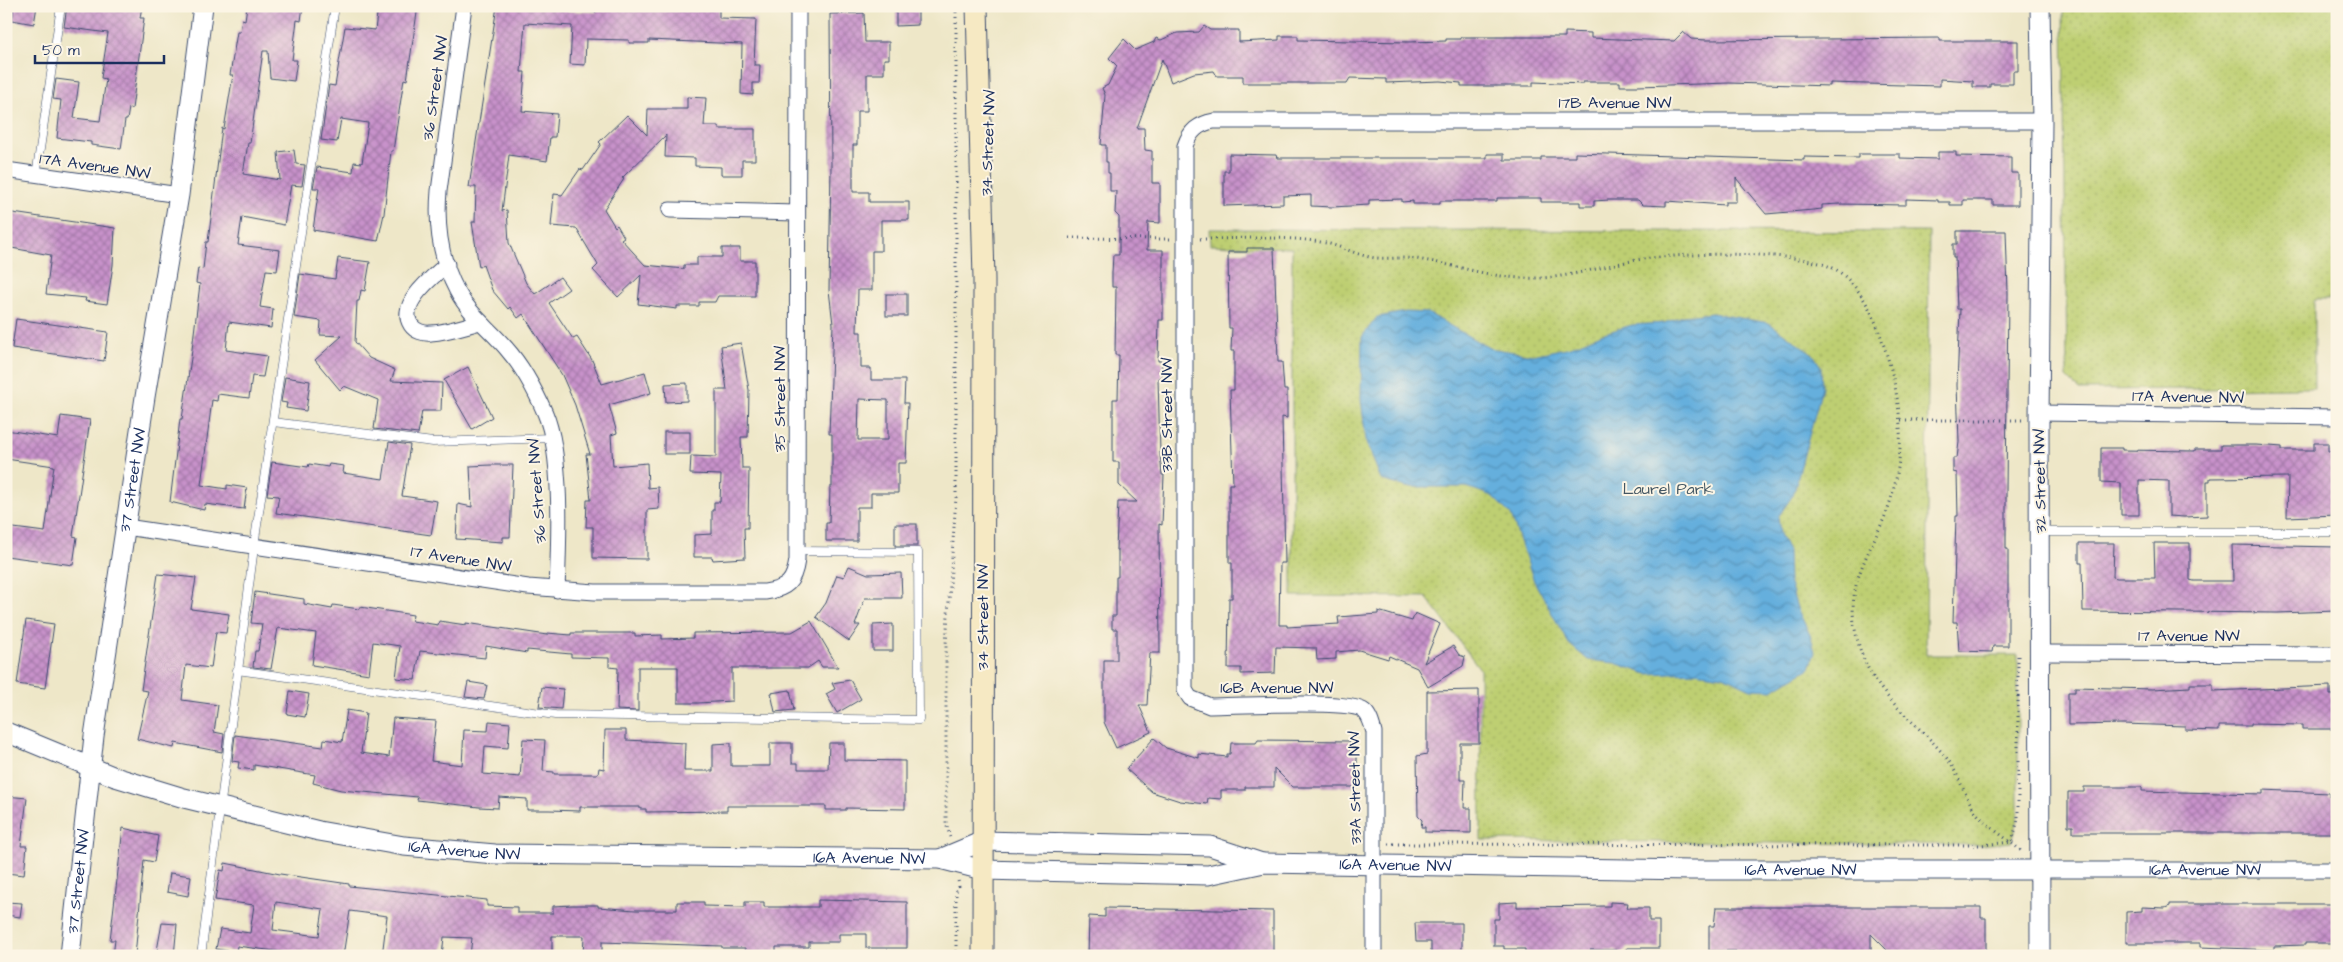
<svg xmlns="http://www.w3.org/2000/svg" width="2343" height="962" viewBox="0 0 2343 962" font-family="'Architects Daughter',sans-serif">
<defs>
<pattern id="park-dots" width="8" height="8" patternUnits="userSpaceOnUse" patternTransform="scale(1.25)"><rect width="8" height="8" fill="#becf72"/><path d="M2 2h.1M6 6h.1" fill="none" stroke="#a3b265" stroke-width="1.8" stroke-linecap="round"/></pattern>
<pattern id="water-waves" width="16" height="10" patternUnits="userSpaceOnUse" patternTransform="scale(1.25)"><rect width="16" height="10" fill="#65afdd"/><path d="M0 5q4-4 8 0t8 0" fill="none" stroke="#528fb6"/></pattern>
<pattern id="building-cross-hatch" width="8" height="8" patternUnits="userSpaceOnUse" patternTransform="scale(1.25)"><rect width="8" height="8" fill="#c892ca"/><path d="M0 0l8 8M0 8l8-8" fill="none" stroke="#a278a7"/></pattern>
</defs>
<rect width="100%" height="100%" fill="#fcf5e5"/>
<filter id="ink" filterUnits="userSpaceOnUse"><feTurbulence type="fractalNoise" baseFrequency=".02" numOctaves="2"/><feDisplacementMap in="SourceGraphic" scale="10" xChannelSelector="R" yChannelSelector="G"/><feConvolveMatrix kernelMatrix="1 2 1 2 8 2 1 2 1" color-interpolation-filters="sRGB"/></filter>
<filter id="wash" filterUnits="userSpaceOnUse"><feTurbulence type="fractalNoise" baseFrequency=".0096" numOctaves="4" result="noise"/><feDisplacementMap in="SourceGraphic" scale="20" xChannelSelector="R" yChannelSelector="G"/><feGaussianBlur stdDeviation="1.12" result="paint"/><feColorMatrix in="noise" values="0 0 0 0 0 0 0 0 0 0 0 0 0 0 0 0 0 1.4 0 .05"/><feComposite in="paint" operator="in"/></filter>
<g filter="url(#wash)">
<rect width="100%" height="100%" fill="#eee7c8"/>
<g fill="url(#park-dots)" stroke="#6c7f68">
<path d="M2063 6H2337V299H2314V388L2079 390 2067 378Z"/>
<path d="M1209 229 1929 232 1926 655H2018V819L2012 842 1981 845 1481 840 1480 669 1426 597 1292 596V248L1210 245Z"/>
</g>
<path fill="url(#water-waves)" stroke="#406f9e" d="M1406 312 1428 313 1489 348 1533 355 1570 347 1601 334 1632 325 1664 323 1683 316 1712 313 1769 323 1813 354 1821 367 1822 388 1793 495 1778 517 1780 534 1788 551 1789 581 1797 608 1811 637 1815 652 1810 668 1772 690 1751 689 1723 676 1695 672 1647 674 1615 663 1588 660 1569 644 1534 581 1511 515 1492 496 1467 487H1406L1381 480 1366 440 1361 399 1362 337 1377 317Z"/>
<g id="blocks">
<g fill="url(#building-cross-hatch)" fill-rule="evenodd">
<path d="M14 6H37L34 24 12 20Z"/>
<path d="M67 6H142L140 18H144L132 109 129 108 127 120H125L121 149 91 145V142L57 138 61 100 53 99 56 79 79 82 74 118 100 121 106 79 101 78 108 33 64 27Z"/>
<path d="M247 6H303L301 21 297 20 292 60H297L294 81 270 78 268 51H263L250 143H248L243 174 280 180 278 152 294 150 296 164 305 165 302 186 291 185 284 225 242 217 238 245 280 250 277 271 266 270 260 307 273 309 271 328 229 322 226 350 267 356 263 377 252 376 249 398 218 394 217 401 212 400 201 485 227 489V485L247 488 244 509 205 504 204 510 170 502 180 419H182L191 358 200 284 196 283 198 268 203 269 206 242H208L222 128 224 129 233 75H230L237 32H240L242 19 245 20Z"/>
<path d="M378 6H418L407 80 404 79 393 151H391L384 214 378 241 313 230 319 188H313L317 167 353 172 354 162 362 163 368 123 341 119 337 142 321 140 329 85 335 86 345 27 375 30Z"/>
<path d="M497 6H567V11L596 12V6H719V18L756 19 754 65H760L759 83H753V95L741 94 742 44 649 40V43H629V40L586 39 585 65 570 64 572 26 525 23 521 72H525L522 111 557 114 555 137H550L547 161 509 155 502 211 507 210 509 243 526 283 535 294 560 277 569 289 549 303 573 339 577 337 592 360 602 384 645 372 651 393 609 405 617 433 611 435 613 466 647 463 648 488 658 487 659 509 647 510V559L593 558V527H586L587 500H591L586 454H590L575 405 562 375 523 314 518 318 510 307 508 309 492 290 483 265 479 267 472 222H475L476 187H469Z"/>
<path d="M896 6H918V25L896 26Z"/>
<path d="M864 13 865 42H889V59H884V74H867V111H857V145H853V192H869V202H909V220H881V251H872V290H858L857 332H861V368H871V380H905L904 403H908L906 463H898V493H871V507H857V541H826V523H829L830 487H832V434H829L833 324 829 290 831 167 830 14ZM859 399 888 400V440H858Z"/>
<path d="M1204 26 1210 30H1239V42L1279 40V36H1298V40L1408 42 1446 41V39H1461V37H1565V32L1591 33V38L1674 41 1683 32 1691 39 1706 40 1940 38V41H2018V71H2013V84H1990V87H1973V81L1940 79V86L1830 83V86L1729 83 1638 86H1620V82H1583V84L1533 82V86H1461V83L1440 81 1386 83V79L1350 78 1347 83H1243V76H1217L1214 71 1194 73 1171 82 1162 59 1137 128H1144L1145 150 1152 151V183H1160V223L1148 222 1147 250H1163V320H1159L1158 361H1162V378H1158L1160 453 1162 475H1164L1162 525 1159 524 1160 653H1150L1147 705H1139L1151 732 1116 748 1104 722V660H1117V629H1112V616H1116V577H1118V550H1116L1118 502H1137L1119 485V462H1113V399H1118L1119 355H1115L1116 287H1112V273L1113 255H1119V217L1115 213 1116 191H1110V173H1108V162H1106V145H1101L1105 95 1102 88 1108 85 1117 66 1109 58 1124 39 1135 50 1154 42 1156 38 1161 40 1177 33 1199 32Z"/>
<path d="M687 97 706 98 704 126H719V129H755V160H742V175H721V167L695 166V158L665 157 666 135 622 178 624 179 604 209 615 227 617 225 624 237 621 239 645 265 684 269V265H697V257H722V248H740V261H755V296H718L715 302H699V306H677V309L638 304 641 275 618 297 593 270 598 265 576 228 551 226 554 194 562 195 580 169 583 170 601 144 599 142 627 115 647 135 648 109H687Z"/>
<path d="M1938 152H1956V156L2011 157V173H2018V205H1993V200H1963V205H1950V202H1938V200L1906 199V205L1839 204 1822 205V209L1813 210 1766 214 1736 178V202H1725V205L1666 201V206L1643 205 1638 200H1609L1594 201V206H1580V202H1541V198H1497V201H1440V204H1413V201L1402 202V199L1369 200V205L1332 207 1311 206V195L1283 196V204L1224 206V171H1229V154L1276 155 1277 158H1487V154H1504V160H1541V157H1575V153L1804 160V157L1859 158V154H1900V158L1938 159Z"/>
<path d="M6 212 115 228 113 265 107 304 85 301 86 298 46 294 51 255 6 247Z"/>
<path d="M1957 231H2006L2008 293 2006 492V549H2008V646H1993L1992 652 1959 651 1957 622H1953L1956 516H1958L1957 473 1953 472V458H1957L1959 442 1957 385 1960 309H1957L1955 257H1953V244H1957Z"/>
<path d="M1247 248H1274L1278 362H1282L1284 390H1287V418L1282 417 1285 563H1280L1279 625H1287V627L1339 624 1338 617 1378 614V611L1412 621 1415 613 1440 624 1424 663 1453 646 1459 655 1465 657 1463 666 1428 687 1417 668 1389 656 1388 659 1359 650 1336 652V659L1317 660 1316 648 1276 647 1275 673 1241 674V668H1228L1229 598H1232V563H1229V484H1233L1230 390H1234V351H1231L1232 328H1229L1228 252H1247Z"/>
<path d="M338 258 370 262 365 291 361 290 359 301H357L355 342 369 358 395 370 391 381 442 383 441 411H422L418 434 374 429 378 400 344 386 340 390 315 360 342 336 320 335 321 321 294 317 300 274 335 279Z"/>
<rect x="886" y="294" width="21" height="22"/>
<path d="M16 319 108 332 104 361 12 348Z"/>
<path d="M741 343 749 390 748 437H741L742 468H749L748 528H744L745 558 713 560 712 557H694V535L712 534V510H714V502H720L721 475 690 474 691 456 716 457V390H727L721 346Z"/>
<path d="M468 367 492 417 472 429 444 380Z"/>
<path d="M285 377 310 381 306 411 286 408 287 403 281 402Z"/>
<path d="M687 383V401L666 402 665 384Z"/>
<path d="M61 416 90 420 73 536 77 537 73 565 6 556V527L45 532 54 466 6 459V430L58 438Z"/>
<rect x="664" y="432" width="26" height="22"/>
<path d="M389 442 410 445 402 496 437 501 431 535 276 513 279 496 267 495 272 462 308 467 309 464 328 467 329 464 344 466 343 473 383 479Z"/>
<path d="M2314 443H2328V451H2335L2337 515 2287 517 2288 477 2210 478V481H2207V516L2184 517 2169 516V481L2139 480V515H2121V483L2101 482V448H2122V450L2195 451V449H2221V445H2256L2282 447V450H2314Z"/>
<path d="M491 465H513L510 537H503V542L456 539 458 504 472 507 470 466Z"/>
<rect x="895" y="524" width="22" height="22"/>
<path d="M2079 543H2114L2113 577 2117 578H2155L2154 543H2190V580L2194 581H2233L2232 545 2337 547V611L2277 613 2083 611 2082 563H2079Z"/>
<path d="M849 566 868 574 901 573 902 598H865L855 625H860L849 641 816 617 826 603 837 575 844 577Z"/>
<path d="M158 574 196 578 191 609 229 614 226 633 216 632 211 668 186 665 182 700 218 705 214 732 224 734 222 752 175 743 174 748 137 739 148 691 141 690Z"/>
<path d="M255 592 304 599V604L332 609 333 605 359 609 360 607 413 615 412 621 438 625 439 621 466 625V623L547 635V633L571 635V633H635V636L662 635V639L693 638V633L792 632 811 621 838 667H822L818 661 808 668H732V701L698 703H678V667H638V711L617 710 618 668 609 667V658L571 657V654L527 650V653L486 646 485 658 420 651 415 680 396 678 400 646 373 642 369 674 312 665 316 633 278 628 271 669 253 667 255 651H258L262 624 251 623Z"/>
<path d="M26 620 54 624 45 688 17 684Z"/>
<path d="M893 624V651H873V625Z"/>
<path d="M850 680 861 699 837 713 826 694 835 689 832 683Z"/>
<path d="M468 682 487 685 484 699 465 697Z"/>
<path d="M2190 684H2213V691L2330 686V695H2336V729H2302V725L2251 724V726H2219V731L2185 730V726L2123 724 2068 725V692H2075V687L2152 689 2190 687Z"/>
<path d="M542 687 563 689 561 709 539 707Z"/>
<path d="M790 690 794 710 775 712 771 693Z"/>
<path d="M1479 690V743H1460V780H1465L1464 808H1471V833L1425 832V827H1421L1422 820 1418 816 1417 756 1427 754V691Z"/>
<path d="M290 691 309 694 305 717 287 714Z"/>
<path d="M347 710 366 713 361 753 389 757 393 718 436 721 431 761 462 765 464 730 488 731 489 721 510 723 508 748 485 746 483 774 520 777 523 739 545 740 543 771 554 772V774H598L599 768 604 769 605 730H626V740L685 743 684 771H713V744L731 743V766H770V743H792V763H798V769H828L829 743H844V760L905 761V809L846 808V810H826V806H727V811L646 812V809H640V807H580V811L549 810H527V799L499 797 498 808 479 807 417 800 418 797 341 790 313 783 315 775 254 765V770L238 768 239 762 232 761 235 735 323 747 324 739 342 742Z"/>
<path d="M1154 738 1166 748 1199 758V754L1227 757V754H1230L1231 743H1256L1258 740 1350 741V754H1357V787H1293L1274 768V787H1245V790H1221V799L1208 798 1207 804 1180 801 1152 792 1126 769Z"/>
<path d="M2084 787H2142V791L2179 792 2263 794V790L2329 793V797H2336V833H2073V826H2068V792H2084Z"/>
<path d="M6 796 27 798 21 846H27L24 875 6 873Z"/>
<path d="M123 828 158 836 154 862 144 860 135 956H113L115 940H110Z"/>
<path d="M225 863 280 874 349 884V886L487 900V906L517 907V913H553V906L572 905H598V907L635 910H677V902H704V906L745 907V902H764V907H818V900L907 902V948H866V934H839V942H809V947H776V956H745V948H722V946L602 942V956H583L584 936H552V956H470L472 938 444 937 442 956H382L387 916 350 911 343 956 305 951V955L237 946 236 952 216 949 220 929 250 933 254 905 215 900 220 870 224 871ZM276 902 323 909 319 936 273 930Z"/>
<path d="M170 873 191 876 188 896 167 892Z"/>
<path d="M6 902 22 903 20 917 6 915Z"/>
<path d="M1517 902V907L1610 906V902L1628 903 1627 908H1649V921H1659V948H1627L1620 954 1616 950H1590V953L1525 956V949H1504V946H1494V919H1499V903Z"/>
<path d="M2170 904H2337V943H2305V945L2274 946V950L2200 947V943H2126V912L2142 911V907L2165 908 2170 906Z"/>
<path d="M1716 907H1981V918H1986V952H1975V956H1943V953L1893 956 1871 934V956L1804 953V956H1737L1736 951H1709V926H1714Z"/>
<path d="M1105 908 1273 911V956H1088L1089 916 1105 917Z"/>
<path d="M162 923 177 924 174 956H156Z"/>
<path d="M1415 923H1462V956H1431V942H1416Z"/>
</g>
</g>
</g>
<g filter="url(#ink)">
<use href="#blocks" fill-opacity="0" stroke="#3b4b6e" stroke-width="1"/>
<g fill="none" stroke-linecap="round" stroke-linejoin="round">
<g stroke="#3b4b6e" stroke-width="9">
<g id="service">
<path d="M36 176 61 6"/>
<path d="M273 422 433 442 552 438"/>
<path d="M2041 532H2337"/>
<path d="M237 670 555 715 919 720 918 552 797 551"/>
<path d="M201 956 256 532 335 6"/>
</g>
</g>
<g stroke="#3b4b6e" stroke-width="17">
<g id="minor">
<path d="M464 6 439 191C436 225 441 261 457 291 469 314 490 329 506 348 523 367 535 390 545 413 563 455 559 542 557 590"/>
<path d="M6 170 179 195"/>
<path d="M670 210 797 213"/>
<path d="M447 264C433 277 397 304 411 325 415 331 424 334 431 333 448 332 464 326 480 322"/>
<path d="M2039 413 2337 417"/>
<path d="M126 527 528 587 595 592H765C787 589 794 582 797 560L798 6"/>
<path d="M2040 653 2337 654"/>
<path id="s1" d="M2039 870H2337"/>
<path d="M1374 956V732C1372 725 1370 716 1364 711 1351 699 1235 706 1210 706L1190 698 1185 690V146C1190 131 1198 124 1214 121H2042"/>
</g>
</g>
<g stroke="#3b4b6e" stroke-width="21">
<g id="tertiary">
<path id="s2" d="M6 732 115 777 184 798 319 831 404 846 495 854 940 859 983 870 1208 875 1264 863 1691 870H2039"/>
<path d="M940 859 983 841 1210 846 1262 863"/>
<path id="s3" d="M70 956 94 736 145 397 179 195 203 6"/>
<path d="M2040 956 2039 420 2042 121 2040 6"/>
</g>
</g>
<g stroke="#3b4b6e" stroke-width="23">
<path id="secondary" d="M977 6 984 279 983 956"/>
</g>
<g stroke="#3b4b6e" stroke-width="3" stroke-dasharray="1 4" stroke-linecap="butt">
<path d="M1069 238 1170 239"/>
<path d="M1200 239C1242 239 1285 235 1326 243 1343 247 1359 256 1376 258 1389 259 1403 257 1416 259 1460 265 1493 280 1539 278 1575 277 1608 264 1643 259 1684 253 1806 249 1838 271 1861 287 1875 317 1883 343 1902 399 1908 453 1887 511 1871 552 1846 582 1855 629 1867 693 1907 711 1945 756 1958 772 1962 790 1973 808 1984 826 2007 837 2022 852"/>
<path d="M1901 420H2023"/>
<path d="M950 837 946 823V644L956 497V6"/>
<path d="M1388 844 1981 845 2012 842 2018 819V655"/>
<path d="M956 956V891L959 887 958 880"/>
</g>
<use href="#service" stroke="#fff" stroke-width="8"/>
<use href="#minor" stroke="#fff" stroke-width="15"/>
<use href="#tertiary" stroke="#fff" stroke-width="19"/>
<use href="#secondary" stroke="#f6e9c3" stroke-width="21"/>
</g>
</g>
<g text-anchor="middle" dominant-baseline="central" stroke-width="4" stroke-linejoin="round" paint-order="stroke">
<g font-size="16" fill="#1b2f5e" stroke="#fcf5e5">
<text transform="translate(435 88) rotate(-82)">36 Street NW</text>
<text x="1615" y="103">17B Avenue NW</text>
<text transform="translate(988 143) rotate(-88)">34 Street NW</text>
<text transform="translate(95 166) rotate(8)">17A Avenue NW</text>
<text transform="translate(2188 397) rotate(1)">17A Avenue NW</text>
<text transform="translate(780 399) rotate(-90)">35 Street NW</text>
<text transform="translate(1167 415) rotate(-90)">33B Street NW</text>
<text stroke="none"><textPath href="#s3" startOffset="480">37 Street NW</textPath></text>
<text transform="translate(2040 481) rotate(-91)">32 Street NW</text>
<text transform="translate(537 491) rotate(-94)">36 Street NW</text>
<text transform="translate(461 559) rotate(9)">17 Avenue NW</text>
<text transform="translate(983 617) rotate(-90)">34 Street NW</text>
<text x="2189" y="636">17 Avenue NW</text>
<text x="1277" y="688">16B Avenue NW</text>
<text transform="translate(1355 788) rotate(-91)">33A Street NW</text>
<text stroke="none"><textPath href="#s2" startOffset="476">16A Avenue NW</textPath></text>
<text stroke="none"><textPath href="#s2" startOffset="881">16A Avenue NW</textPath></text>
<text stroke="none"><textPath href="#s2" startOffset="1410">16A Avenue NW</textPath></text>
<text stroke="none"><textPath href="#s2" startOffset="1815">16A Avenue NW</textPath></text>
<text stroke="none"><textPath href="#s1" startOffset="166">16A Avenue NW</textPath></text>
<text stroke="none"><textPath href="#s3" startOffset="75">37 Street NW</textPath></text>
</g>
<g font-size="16" fill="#445763" stroke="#fcf5e5">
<text x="1668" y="489">Laurel Park</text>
</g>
</g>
<rect width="2343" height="962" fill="none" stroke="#fcf5e5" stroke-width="25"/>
<path d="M35 55v8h129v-8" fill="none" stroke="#1b2f5e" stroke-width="2.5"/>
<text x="42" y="55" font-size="15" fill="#1b2f5e" stroke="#fcf5e5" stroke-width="4" paint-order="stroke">50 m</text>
</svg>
